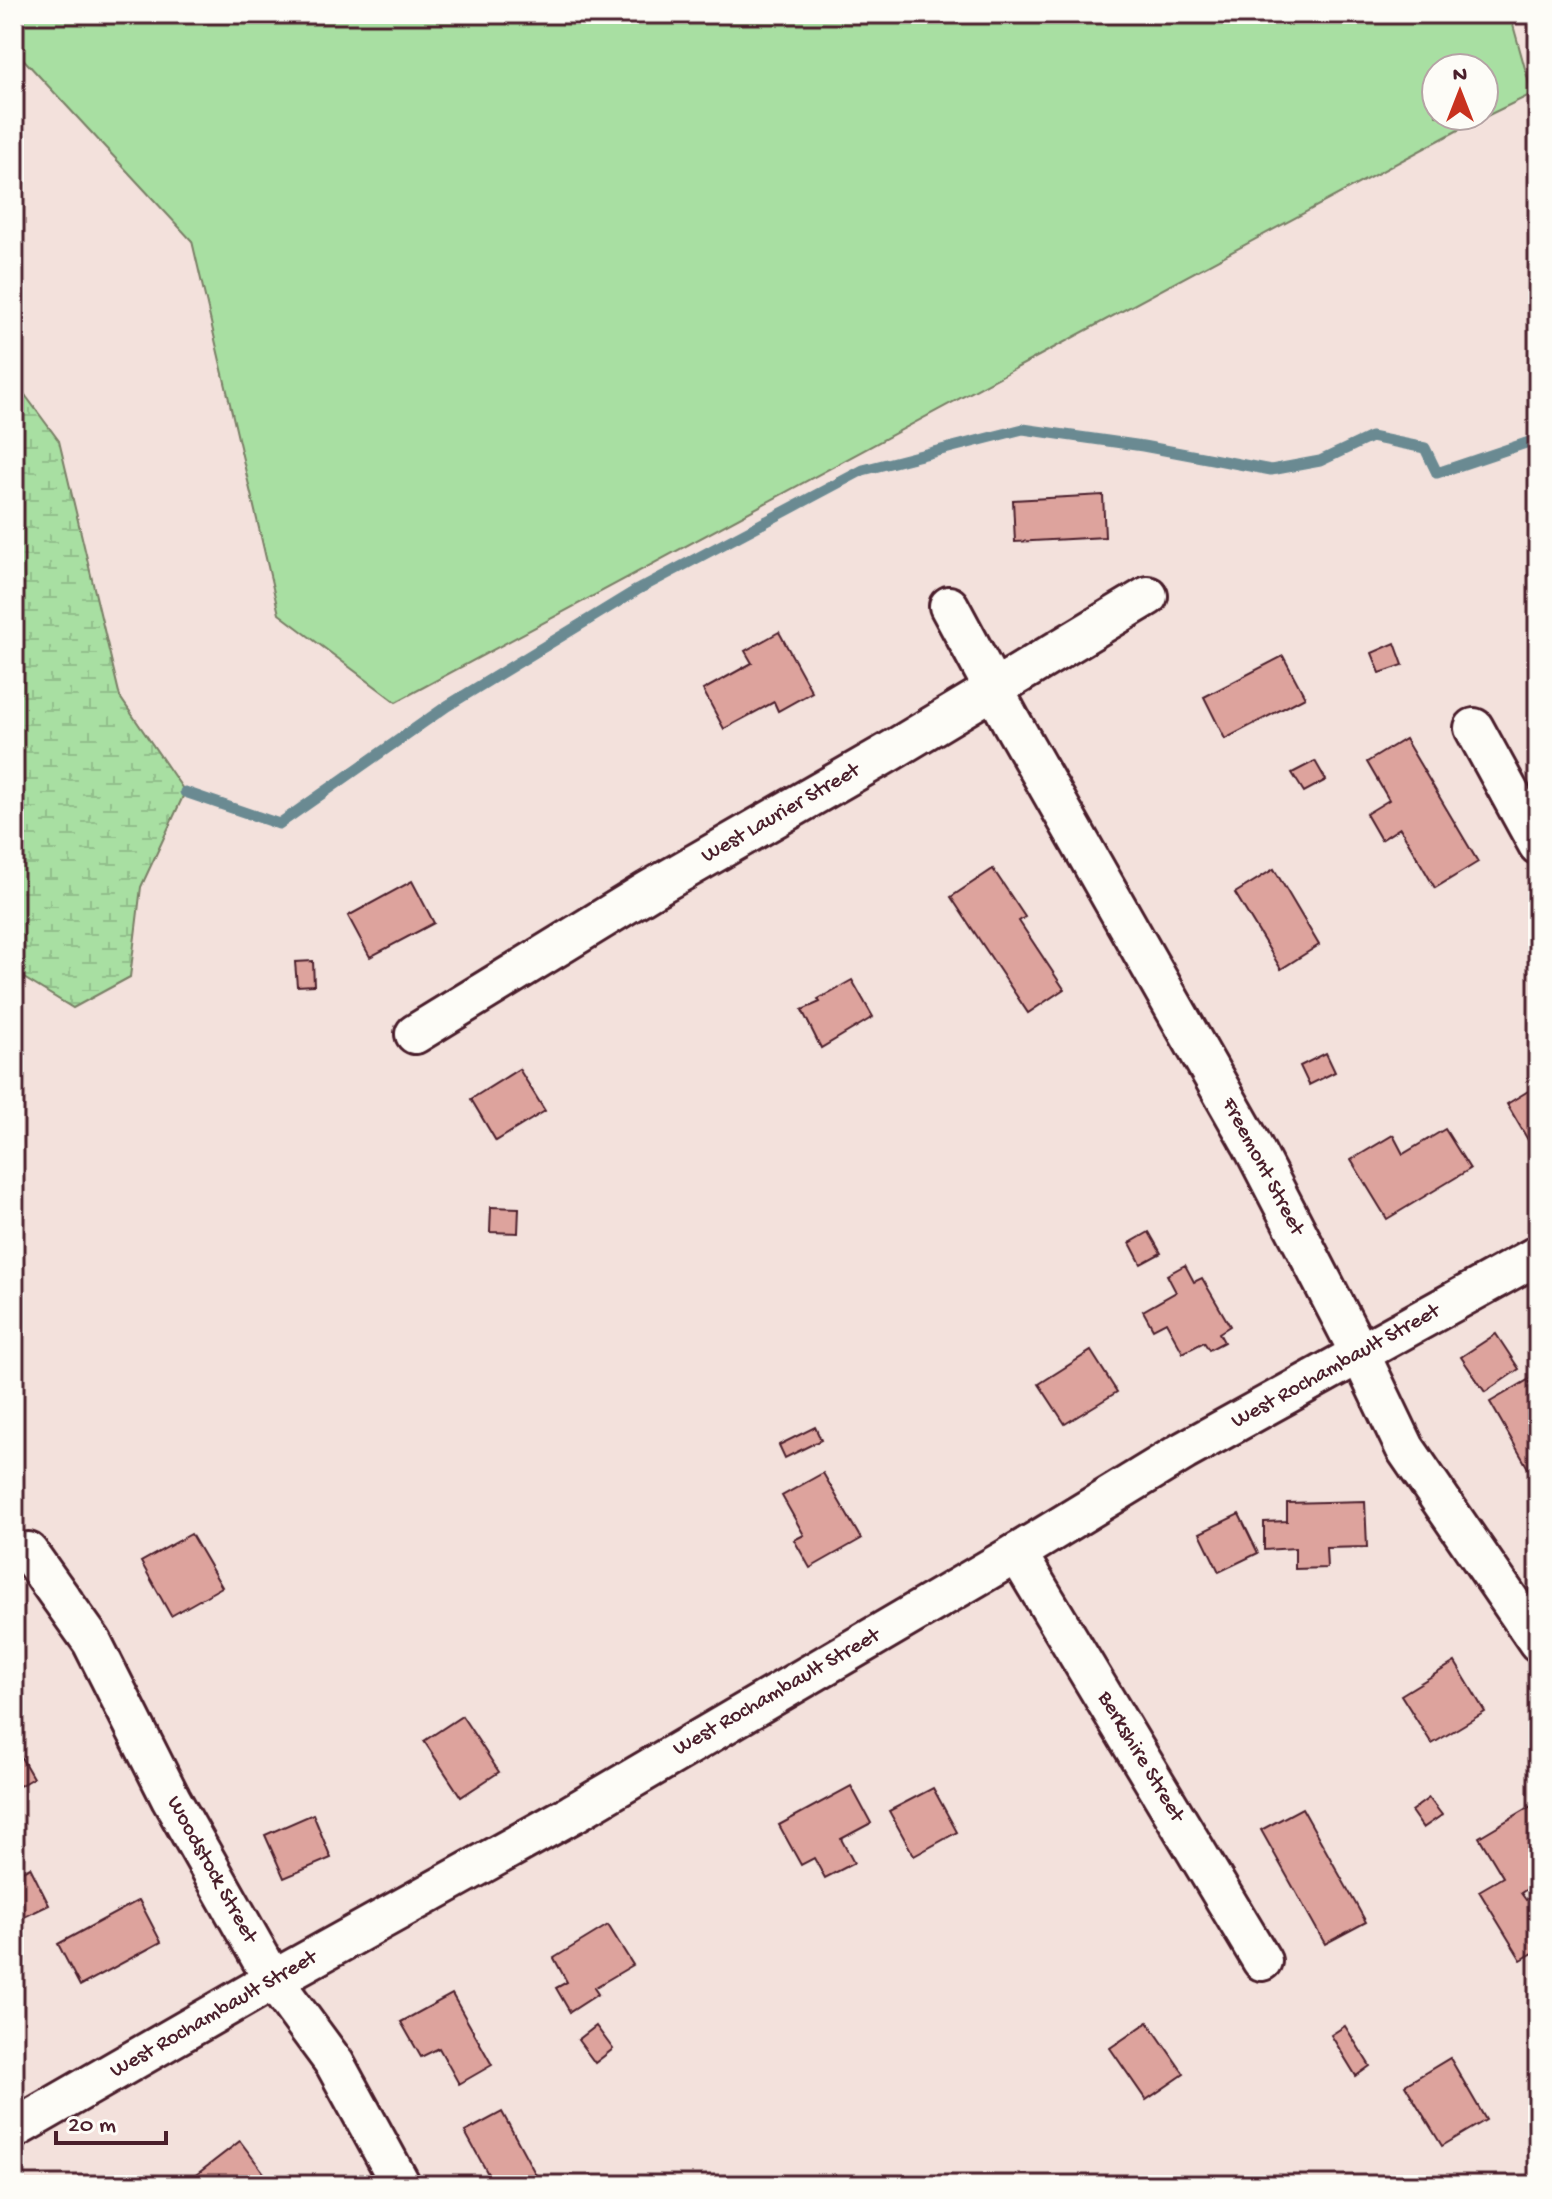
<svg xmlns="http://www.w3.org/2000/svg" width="1552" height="2199" viewBox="0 0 1552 2199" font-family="'Gochi Hand',sans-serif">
<defs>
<pattern id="wetland-marsh" width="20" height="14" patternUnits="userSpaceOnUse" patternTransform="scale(2)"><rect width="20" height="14" fill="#a8dfa2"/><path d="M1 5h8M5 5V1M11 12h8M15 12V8" fill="none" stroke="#92bf8c"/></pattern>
</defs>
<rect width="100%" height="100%" fill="#f3e1dc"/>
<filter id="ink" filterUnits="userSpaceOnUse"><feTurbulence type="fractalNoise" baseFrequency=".0125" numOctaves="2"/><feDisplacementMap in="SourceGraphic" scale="16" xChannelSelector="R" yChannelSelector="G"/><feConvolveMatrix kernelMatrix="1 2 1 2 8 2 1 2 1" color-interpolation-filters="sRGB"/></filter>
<g filter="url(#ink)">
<path fill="#a8dfa2" stroke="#797f66" stroke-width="2" fill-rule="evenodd" d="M14 14H1510L1532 94 1462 128 396 702 279 614 192 241 14 49ZM1436 68H1484V116H1436Z"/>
<path fill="url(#wetland-marsh)" stroke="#797f66" stroke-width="2" d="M14 380 59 441 120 697 185 792 141 887 130 977 73 1008 14 972Z"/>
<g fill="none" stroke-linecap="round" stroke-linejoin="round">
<path stroke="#6a8a92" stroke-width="11" d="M185 792 279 824 447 706 637 590 863 470 1023 429 1143 446 1271 470 1320 461 1371 437 1425 448 1437 473 1538 439"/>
</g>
<g fill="#dda39d" stroke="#4a1f2b" stroke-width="2">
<path d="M1103 495 1105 537 1015 542 1013 500Z"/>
<path d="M779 632 812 692 778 711 774 702 724 729 703 690 752 663 745 651Z"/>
<path d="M1395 643 1403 665 1380 673 1372 653Z"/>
<path d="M1283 656 1305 697 1225 739 1204 697Z"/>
<path d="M1405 739 1478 862 1435 888 1400 828 1381 840 1366 814 1389 800 1367 762Z"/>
<path d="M1315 761 1326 780 1304 792 1292 773Z"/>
<path d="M993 869 1025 917 1019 921 1064 989 1028 1013 951 897Z"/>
<path d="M1274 869 1319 945 1281 969 1235 893Z"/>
<path d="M412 881 434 923 370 957 348 916Z"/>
<path d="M313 961 314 985 297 986 295 962Z"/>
<path d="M852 980 873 1017 821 1048 802 1010 820 1002 818 999Z"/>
<path d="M1326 1053 1335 1072 1309 1085 1300 1066Z"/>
<path d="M519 1069 545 1111 496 1141 471 1099Z"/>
<path d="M1538 1085V1157L1507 1104Z"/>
<path d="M1445 1129 1470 1169 1387 1219 1351 1160 1393 1135 1403 1154Z"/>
<path d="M491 1207 519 1208 518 1233 490 1232Z"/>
<path d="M1149 1232 1161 1253 1141 1264 1130 1243Z"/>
<path d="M1185 1265 1194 1282 1202 1278 1230 1326 1219 1333 1224 1342 1209 1350 1204 1342 1183 1353 1166 1322 1153 1329 1143 1311 1176 1292 1167 1275Z"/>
<path d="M1496 1334 1519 1369 1485 1392 1461 1357Z"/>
<path d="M1091 1351 1117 1392 1065 1424 1039 1384Z"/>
<path d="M1528 1380 1538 1398V1465L1529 1470 1490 1402Z"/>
<path d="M815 1427 821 1440 785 1458 779 1445Z"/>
<path d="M823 1473 861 1539 810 1568 794 1540 804 1535 782 1496Z"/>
<path d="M1365 1501 1367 1547 1326 1548 1327 1568 1295 1569V1548L1264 1550V1522L1287 1521V1503Z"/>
<path d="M1239 1514 1258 1553 1219 1572 1200 1533Z"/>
<path d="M191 1534 222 1587 171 1616 141 1562Z"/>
<path d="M1455 1662 1485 1712 1432 1744 1401 1695Z"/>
<path d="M462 1716 499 1772 461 1797 424 1741Z"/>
<path d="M14 1745 33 1778 14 1789Z"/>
<path d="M851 1786 871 1823 841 1839 854 1863 825 1878 814 1858 801 1865 779 1825Z"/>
<path d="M933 1788 957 1832 914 1856 889 1811Z"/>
<path d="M1429 1798 1442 1815 1423 1828 1411 1811Z"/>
<path d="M1538 1802V1882L1521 1893 1526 1900 1538 1893V1950L1521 1960 1479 1891 1503 1877 1479 1837Z"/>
<path d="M1302 1808 1366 1922 1325 1944 1261 1830Z"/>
<path d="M313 1814 331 1858 284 1878 265 1835Z"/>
<path d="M30 1867 49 1905 14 1922V1875Z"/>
<path d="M139 1900 161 1942 80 1986 58 1944Z"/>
<path d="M608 1925 633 1965 594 1988 598 1994 570 2012 556 1988 567 1982 554 1958Z"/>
<path d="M452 1994 492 2065 459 2084 439 2048 421 2057 401 2022Z"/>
<path d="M1148 2022 1184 2074 1146 2100 1110 2048Z"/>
<path d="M596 2026 613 2049 595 2063 578 2040Z"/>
<path d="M1345 2026 1370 2066 1356 2076 1331 2035Z"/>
<path d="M1450 2058 1486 2120 1442 2146 1405 2085Z"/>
<path d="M502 2112 536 2175 518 2185H494L465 2132Z"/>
<path d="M240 2141 270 2181 265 2185H183Z"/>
<path d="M289 2174 298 2185H274Z"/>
</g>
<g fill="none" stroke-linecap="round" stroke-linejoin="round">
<g stroke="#4a1f2b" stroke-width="44">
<g id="minor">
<path d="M949 606 1011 721 1251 1143 1360 1354 1405 1448 1538 1642"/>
<path d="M1474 728 1538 845"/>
<path d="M415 1034 648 891 891 751 1148 596"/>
<path d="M28 1552 92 1642 171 1799 273 1980 335 2064 401 2185"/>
<path d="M1017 1553 1262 1961"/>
<path d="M14 2129 273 1980 572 1814 1017 1553 1184 1451 1538 1255"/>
</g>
</g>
<use href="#minor" stroke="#fdfcf7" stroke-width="38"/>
</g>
</g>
<g text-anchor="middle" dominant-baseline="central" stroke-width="8" stroke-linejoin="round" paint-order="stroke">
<g font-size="22" fill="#4a1f2b" stroke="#fdfcf7">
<text transform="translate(781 814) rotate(-30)">West Laurier Street</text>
<text transform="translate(1262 1167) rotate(62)">Freemont Street</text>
<text transform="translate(1336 1367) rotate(-29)">West Rochambault Street</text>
<text transform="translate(777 1693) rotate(-30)">West Rochambault Street</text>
<text transform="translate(1140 1757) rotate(59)">Berkshire Street</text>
<text transform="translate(211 1870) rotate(61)">Woodstock Street</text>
<text transform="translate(214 2015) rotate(-30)">West Rochambault Street</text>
</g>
</g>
<rect width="1552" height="2199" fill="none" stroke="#fdfcf7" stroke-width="48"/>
<rect x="24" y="24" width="1504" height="2151" fill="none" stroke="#4a1f2b" stroke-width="3" filter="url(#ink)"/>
<g transform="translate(1460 92)"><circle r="38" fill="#fdfcf7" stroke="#b5a4a5" stroke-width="2"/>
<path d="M0-6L14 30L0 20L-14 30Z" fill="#c8321e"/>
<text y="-12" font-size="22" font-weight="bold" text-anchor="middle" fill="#4a1f2b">N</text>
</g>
<path d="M56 2131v12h110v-12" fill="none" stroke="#4a1f2b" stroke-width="4"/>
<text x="68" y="2131" font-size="24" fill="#4a1f2b" stroke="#fdfcf7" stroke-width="6" paint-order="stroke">20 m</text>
</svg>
